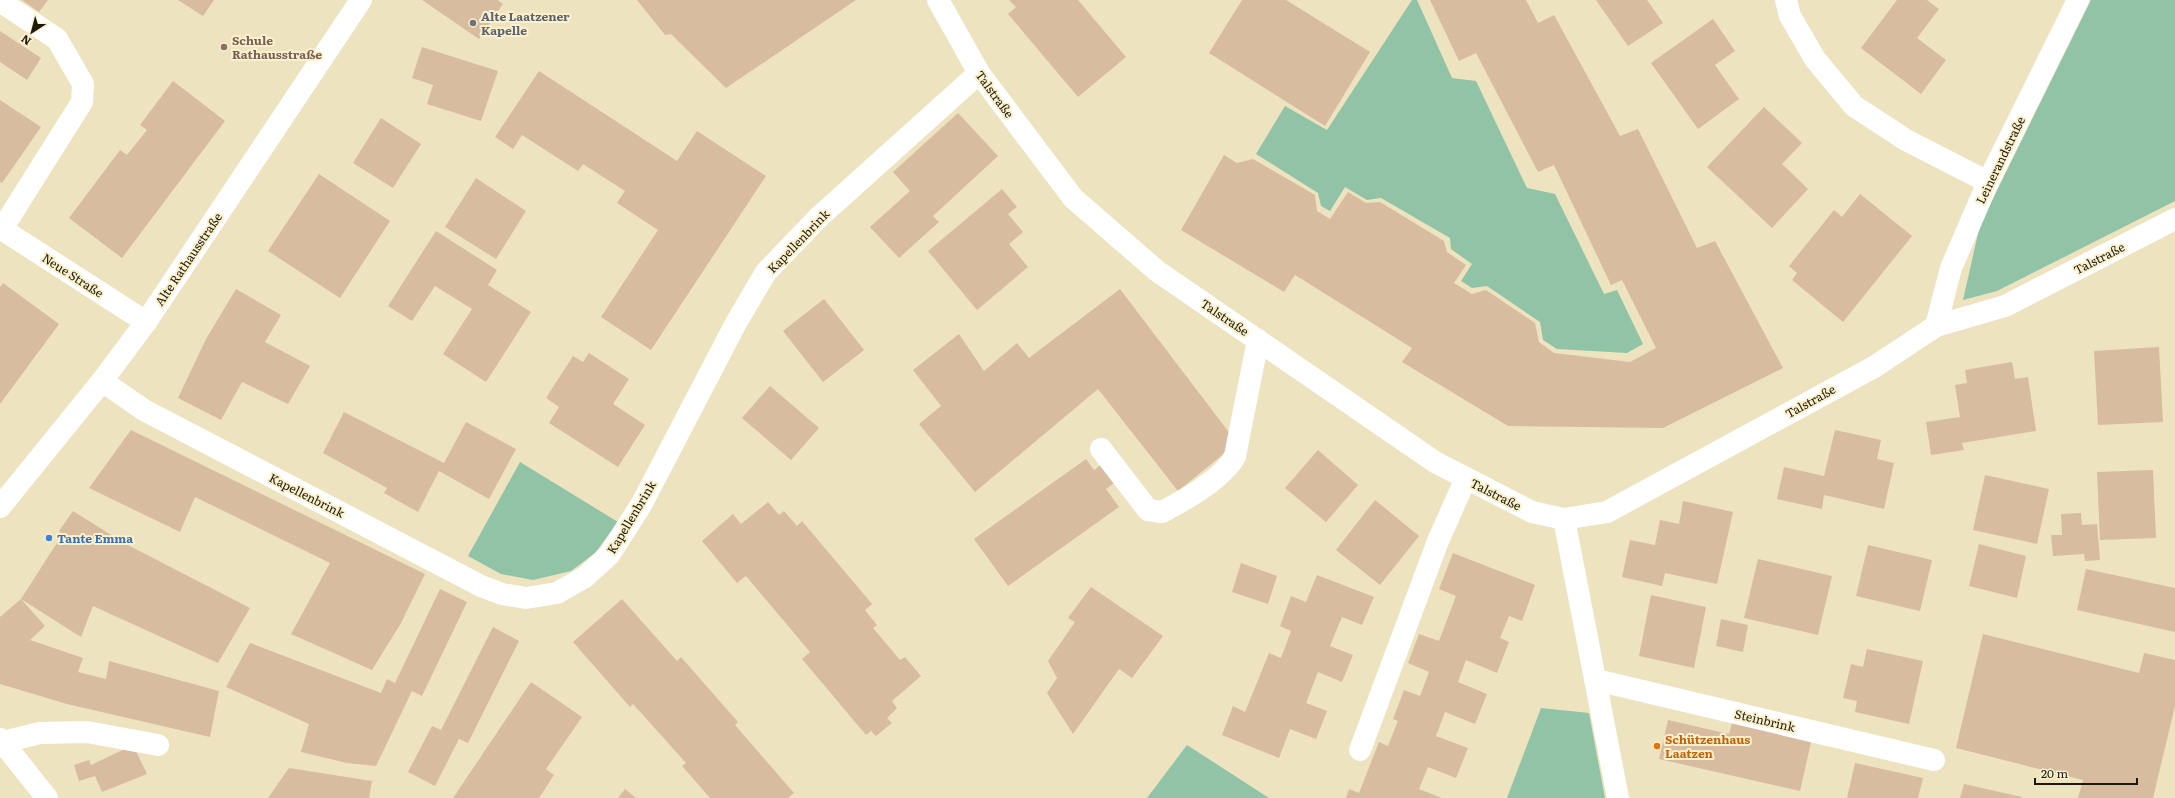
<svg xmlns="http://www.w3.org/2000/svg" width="2175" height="798" viewBox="0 0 2175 798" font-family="Literata,serif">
<rect width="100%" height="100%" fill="#ede3bf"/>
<g fill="#91c3a7">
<path d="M1412 0H1417L1452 78 1476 81 1527 188 1555 194 1604 294 1617 290 1643 344 1627 353 1557 349 1543 340 1540 322 1487 286 1472 288 1461 281 1472 264 1451 249 1450 238 1381 198 1367 200 1345 187 1330 211 1321 206 1318 193 1256 154 1285 106 1327 130Z"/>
<path d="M2091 0H2175V201L1997 291 1963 300 1980 225Z"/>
<path d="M520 462 618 522 595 553 571 571 533 580 501 574 468 556Z"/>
<path d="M1541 708 1589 713 1605 798H1507Z"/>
<path d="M1187 745 1269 798H1147Z"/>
</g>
<g fill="#d8bca0">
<path d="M22 0H48L39 12Z"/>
<path d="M178 0H214L203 16Z"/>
<path d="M422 0H498L503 4 479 39Z"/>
<path d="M637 0H856L726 88 671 34 665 35Z"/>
<path d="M1009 0H1078L1126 57 1078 97 1008 14 1016 7Z"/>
<path d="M1242 0H1286L1370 52 1325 126 1209 53Z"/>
<path d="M1430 0H1526L1538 23 1554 15 1620 136 1638 129 1697 248 1715 241 1783 368 1663 428 1508 426 1402 362 1412 348 1295 275 1284 292 1181 230 1224 155 1237 163 1253 159 1315 195 1317 211 1330 219 1348 192 1366 203 1380 202 1444 241 1447 252 1466 265 1454 283 1472 294 1486 290 1535 323 1539 342 1554 353 1630 362 1656 348 1622 280 1611 285 1554 165 1538 172 1476 53 1459 61Z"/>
<path d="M1596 0H1647L1663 23 1628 46Z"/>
<path d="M1897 0H1927L1939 9 1917 38 1946 60 1921 94 1861 48Z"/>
<path d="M1713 19 1735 51 1715 65 1739 99 1698 129 1651 63Z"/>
<path d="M0 31 41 58 27 80 0 62Z"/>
<path d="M422 47 498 71 481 121 427 104 433 85 412 78Z"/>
<path d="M539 71 677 161 697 131 766 176 651 350 601 317 658 230 617 203 625 191 583 164 578 171 522 135 513 149 495 137Z"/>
<path d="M173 81 225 121 122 258 69 218 120 150 127 155 147 130 140 125Z"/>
<path d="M0 100 41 127 2 183 0 182Z"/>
<path d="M1764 107 1802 143 1782 164 1808 189 1772 228 1707 167Z"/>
<path d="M958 113 998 156 933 216 939 222 899 258 870 227 910 191 893 172Z"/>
<path d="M381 118 421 144 393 188 353 163Z"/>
<path d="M319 174 390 221 340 298 268 251Z"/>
<path d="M476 178 526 211 496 259 445 227Z"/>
<path d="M1002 189 1017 207 1008 214 1023 232 1009 244 1028 267 977 310 928 251Z"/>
<path d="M1860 194 1912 236 1843 322 1792 280 1797 273 1789 266 1834 210 1842 217Z"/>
<path d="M436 231 497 270 488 285 531 312 486 382 443 354 472 309 435 286 412 321 388 306Z"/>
<path d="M3 283 59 324 0 404V287Z"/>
<path d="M236 289 281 315 265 342 310 366 288 404 242 382 221 420 178 398 206 339Z"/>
<path d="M1120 289 1237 443 1178 491 1098 389 975 492 919 424 941 406 913 370 959 334 984 371 1017 343 1029 358Z"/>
<path d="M824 299 864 350 823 382 783 331Z"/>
<path d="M2159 347 2163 422 2098 425 2094 351Z"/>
<path d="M589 353 629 379 613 404 645 425 618 467 549 423 559 407 546 398 573 356 583 362Z"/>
<path d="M2012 362 2015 379 2028 377 2036 431 1962 443 1964 450 1931 455 1926 422 1960 417 1955 385 1967 383 1965 370Z"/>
<path d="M770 386 819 428 791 460 742 418Z"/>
<path d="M344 412 444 463 466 422 516 449 489 499 439 471 418 512 384 493 387 488 323 453Z"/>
<path d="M131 430 425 574 401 623 372 670 291 634 330 563 195 497 180 532 89 488Z"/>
<path d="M1835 430 1881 440 1877 459 1894 463 1884 509 1824 495 1822 509 1777 499 1784 467 1824 476Z"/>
<path d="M1318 450 1358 485 1326 522 1285 488Z"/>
<path d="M1086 459 1094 470 1105 462 1118 480 1106 489 1119 507 1008 586 974 539Z"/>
<path d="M2153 470 2156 538 2100 540 2097 472Z"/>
<path d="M1985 475 2049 489 2037 544 1973 530Z"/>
<path d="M1375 500 1419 536 1380 585 1336 550Z"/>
<path d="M1683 501 1733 512 1717 584 1665 573 1662 586 1622 577 1630 540 1655 545 1660 520 1679 524Z"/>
<path d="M768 502 779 515 784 511 797 526 802 521 872 604 865 610 877 625 873 628 900 660 905 657 921 676 892 701 897 708 887 718 892 723 876 736 871 731 866 735 802 659 810 652 746 576 737 583 702 541 733 514 741 524Z"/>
<path d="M73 511 124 543 250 608 218 663 93 606 81 637 21 599 45 626 30 640 83 658 78 672 106 679 109 661 219 691 210 737 67 704 0 684V617L21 599 62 535 59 531Z"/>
<path d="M2081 513 2082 525 2097 524 2100 560 2085 561 2084 554 2053 556 2051 535H2062L2061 514Z"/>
<path d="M1979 544 2026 556 2017 598 1969 586Z"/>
<path d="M1868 545 1932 560 1920 611 1856 596Z"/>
<path d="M1453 553 1535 585 1522 621 1509 616 1500 638 1509 642 1497 673 1466 660 1458 682 1487 694 1475 724 1445 712 1436 736 1468 748 1456 778 1428 767 1419 789 1442 798H1346L1349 789 1359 793 1379 742 1388 746 1398 721 1393 719 1404 690 1420 696 1429 672 1408 663 1419 634 1439 641 1456 596 1439 589Z"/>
<path d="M1758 559 1832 576 1818 635 1744 618Z"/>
<path d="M1241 563 1277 576 1268 604 1232 592Z"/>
<path d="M2086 569 2175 588V632L2077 610Z"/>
<path d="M1317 575 1374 597 1362 625 1342 617 1330 646 1353 655 1342 682 1318 672 1306 703 1327 711 1316 739 1290 729 1279 758 1222 735 1233 706 1245 712 1269 653 1281 658 1291 631 1280 626 1291 596 1306 602Z"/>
<path d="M1091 587 1163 636 1132 678 1119 669 1073 734 1047 693 1057 678 1048 661 1075 622 1068 618Z"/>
<path d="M440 589 467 602 422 696 412 691 376 766 347 763 301 752 309 724 226 687 250 643 381 693 387 679 395 683Z"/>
<path d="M1651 595 1706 607 1694 668 1639 656Z"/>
<path d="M622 599 677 661 681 657 738 722 735 725 794 793 788 798H710L682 766 686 763 660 734 633 704 630 707 573 642Z"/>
<path d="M1721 619 1748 625 1743 652 1716 646Z"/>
<path d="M493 627 519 641 468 743 459 739 435 786 408 772 432 726 441 730Z"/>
<path d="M1983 634 2139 673 2144 653 2175 660V706L2153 798H2078L2083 780 1956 748Z"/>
<path d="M1867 649 1923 661 1909 724 1855 712 1857 701 1843 698 1851 664 1863 667Z"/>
<path d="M531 682 582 717 546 769 554 775 539 798H453Z"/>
<path d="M1733 719 1812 738 1800 791 1659 759 1668 720 1729 734Z"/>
<path d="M133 745 147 774 102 792 95 776 79 781 74 765 89 760 91 765Z"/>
<path d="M1855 763 1923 778 1918 798H1847Z"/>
<path d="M289 768 372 781 369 798H268Z"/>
<path d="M1964 784 2022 797V798H1960Z"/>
<path d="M625 789 636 798H618Z"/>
</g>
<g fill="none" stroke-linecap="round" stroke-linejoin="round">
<g stroke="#fff" stroke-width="22">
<path d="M938 0 979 73 1073 198 1157 271 1435 462 1532 512 1564 519 1607 512 1874 367 1936 326 2005 306 2175 219"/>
<path d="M1786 0 1790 16 1815 59 1854 106 1906 140 1988 182"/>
<path d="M0 1 57 39 83 84 82 102 2 229"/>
<path d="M0 228 146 322"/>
<path d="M1936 326 1951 268 1988 182 2078 0"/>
<path d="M102 381 144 410 481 586 502 594 526 598 557 593 585 577 609 555 641 505 736 323 766 272 819 217 979 73"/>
<path d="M1101 449 1148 510 1162 512C1185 500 1224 478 1235 456L1258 340"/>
<path d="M0 507 102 381 146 322 361 0"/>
<path d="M1564 519 1618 798"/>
<path d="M1596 680 1934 760"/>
<path d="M0 739 47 798"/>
<path d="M3 742 40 733 87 732 158 745"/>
<path d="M1360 750 1438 541 1466 478"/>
</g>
</g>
<circle fill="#6b7280" stroke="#fbf1cc" stroke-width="1.5" cx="473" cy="23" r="4"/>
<circle fill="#8d6e63" stroke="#fbf1cc" stroke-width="1.5" cx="224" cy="47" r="4"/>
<circle fill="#3f7fe0" stroke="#fbf1cc" stroke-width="1.5" cx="49" cy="538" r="4"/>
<circle fill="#e8710a" stroke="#fbf1cc" stroke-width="1.5" cx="1657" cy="746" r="4"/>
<g text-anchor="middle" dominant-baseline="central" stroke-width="4" stroke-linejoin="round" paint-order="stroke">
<g font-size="12" font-weight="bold" fill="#5b616d" stroke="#fbf1cc" text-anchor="start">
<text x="481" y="16">Alte Laatzener<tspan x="481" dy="14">Kapelle</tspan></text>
</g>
<g font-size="12" font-weight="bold" fill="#785e54" stroke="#fbf1cc" text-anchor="start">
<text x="232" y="40">Schule<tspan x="232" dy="14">Rathausstraße</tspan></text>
</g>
<g font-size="12" fill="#1d190c" stroke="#fbf1cc">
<text transform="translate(995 94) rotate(54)">Talstraße</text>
<text transform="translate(2000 160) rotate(-64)">Leinerandstraße</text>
<text transform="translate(798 241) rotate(-46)">Kapellenbrink</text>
<text transform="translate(2099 258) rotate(-27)">Talstraße</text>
<text transform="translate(188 259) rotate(-56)">Alte Rathausstraße</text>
<text transform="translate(73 275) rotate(33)">Neue Straße</text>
<text transform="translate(1225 317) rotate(34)">Talstraße</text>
<text transform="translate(1810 401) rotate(-29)">Talstraße</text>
<text transform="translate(1496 494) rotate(27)">Talstraße</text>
<text transform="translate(307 495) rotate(27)">Kapellenbrink</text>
<text transform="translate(631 517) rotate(-59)">Kapellenbrink</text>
<text transform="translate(1765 720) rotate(13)">Steinbrink</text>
</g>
<g font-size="12" font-weight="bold" fill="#366cbe" stroke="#fbf1cc" text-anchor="start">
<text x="57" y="538">Tante Emma</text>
</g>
<g font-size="12" font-weight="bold" fill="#c56008" stroke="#fbf1cc" text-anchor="start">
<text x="1665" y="739">Schützenhaus<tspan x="1665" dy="14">Laatzen</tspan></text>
</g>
</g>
<g transform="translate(32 32) rotate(216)" stroke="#fbf1cc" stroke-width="3" paint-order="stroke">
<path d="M0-3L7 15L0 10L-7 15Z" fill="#1d190c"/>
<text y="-6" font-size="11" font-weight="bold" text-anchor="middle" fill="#1d190c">N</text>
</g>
<path d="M2035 778v6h102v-6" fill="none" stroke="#1d190c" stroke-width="2"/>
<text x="2041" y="778" font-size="12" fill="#1d190c" stroke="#fbf1cc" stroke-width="3" paint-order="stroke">20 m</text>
</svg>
